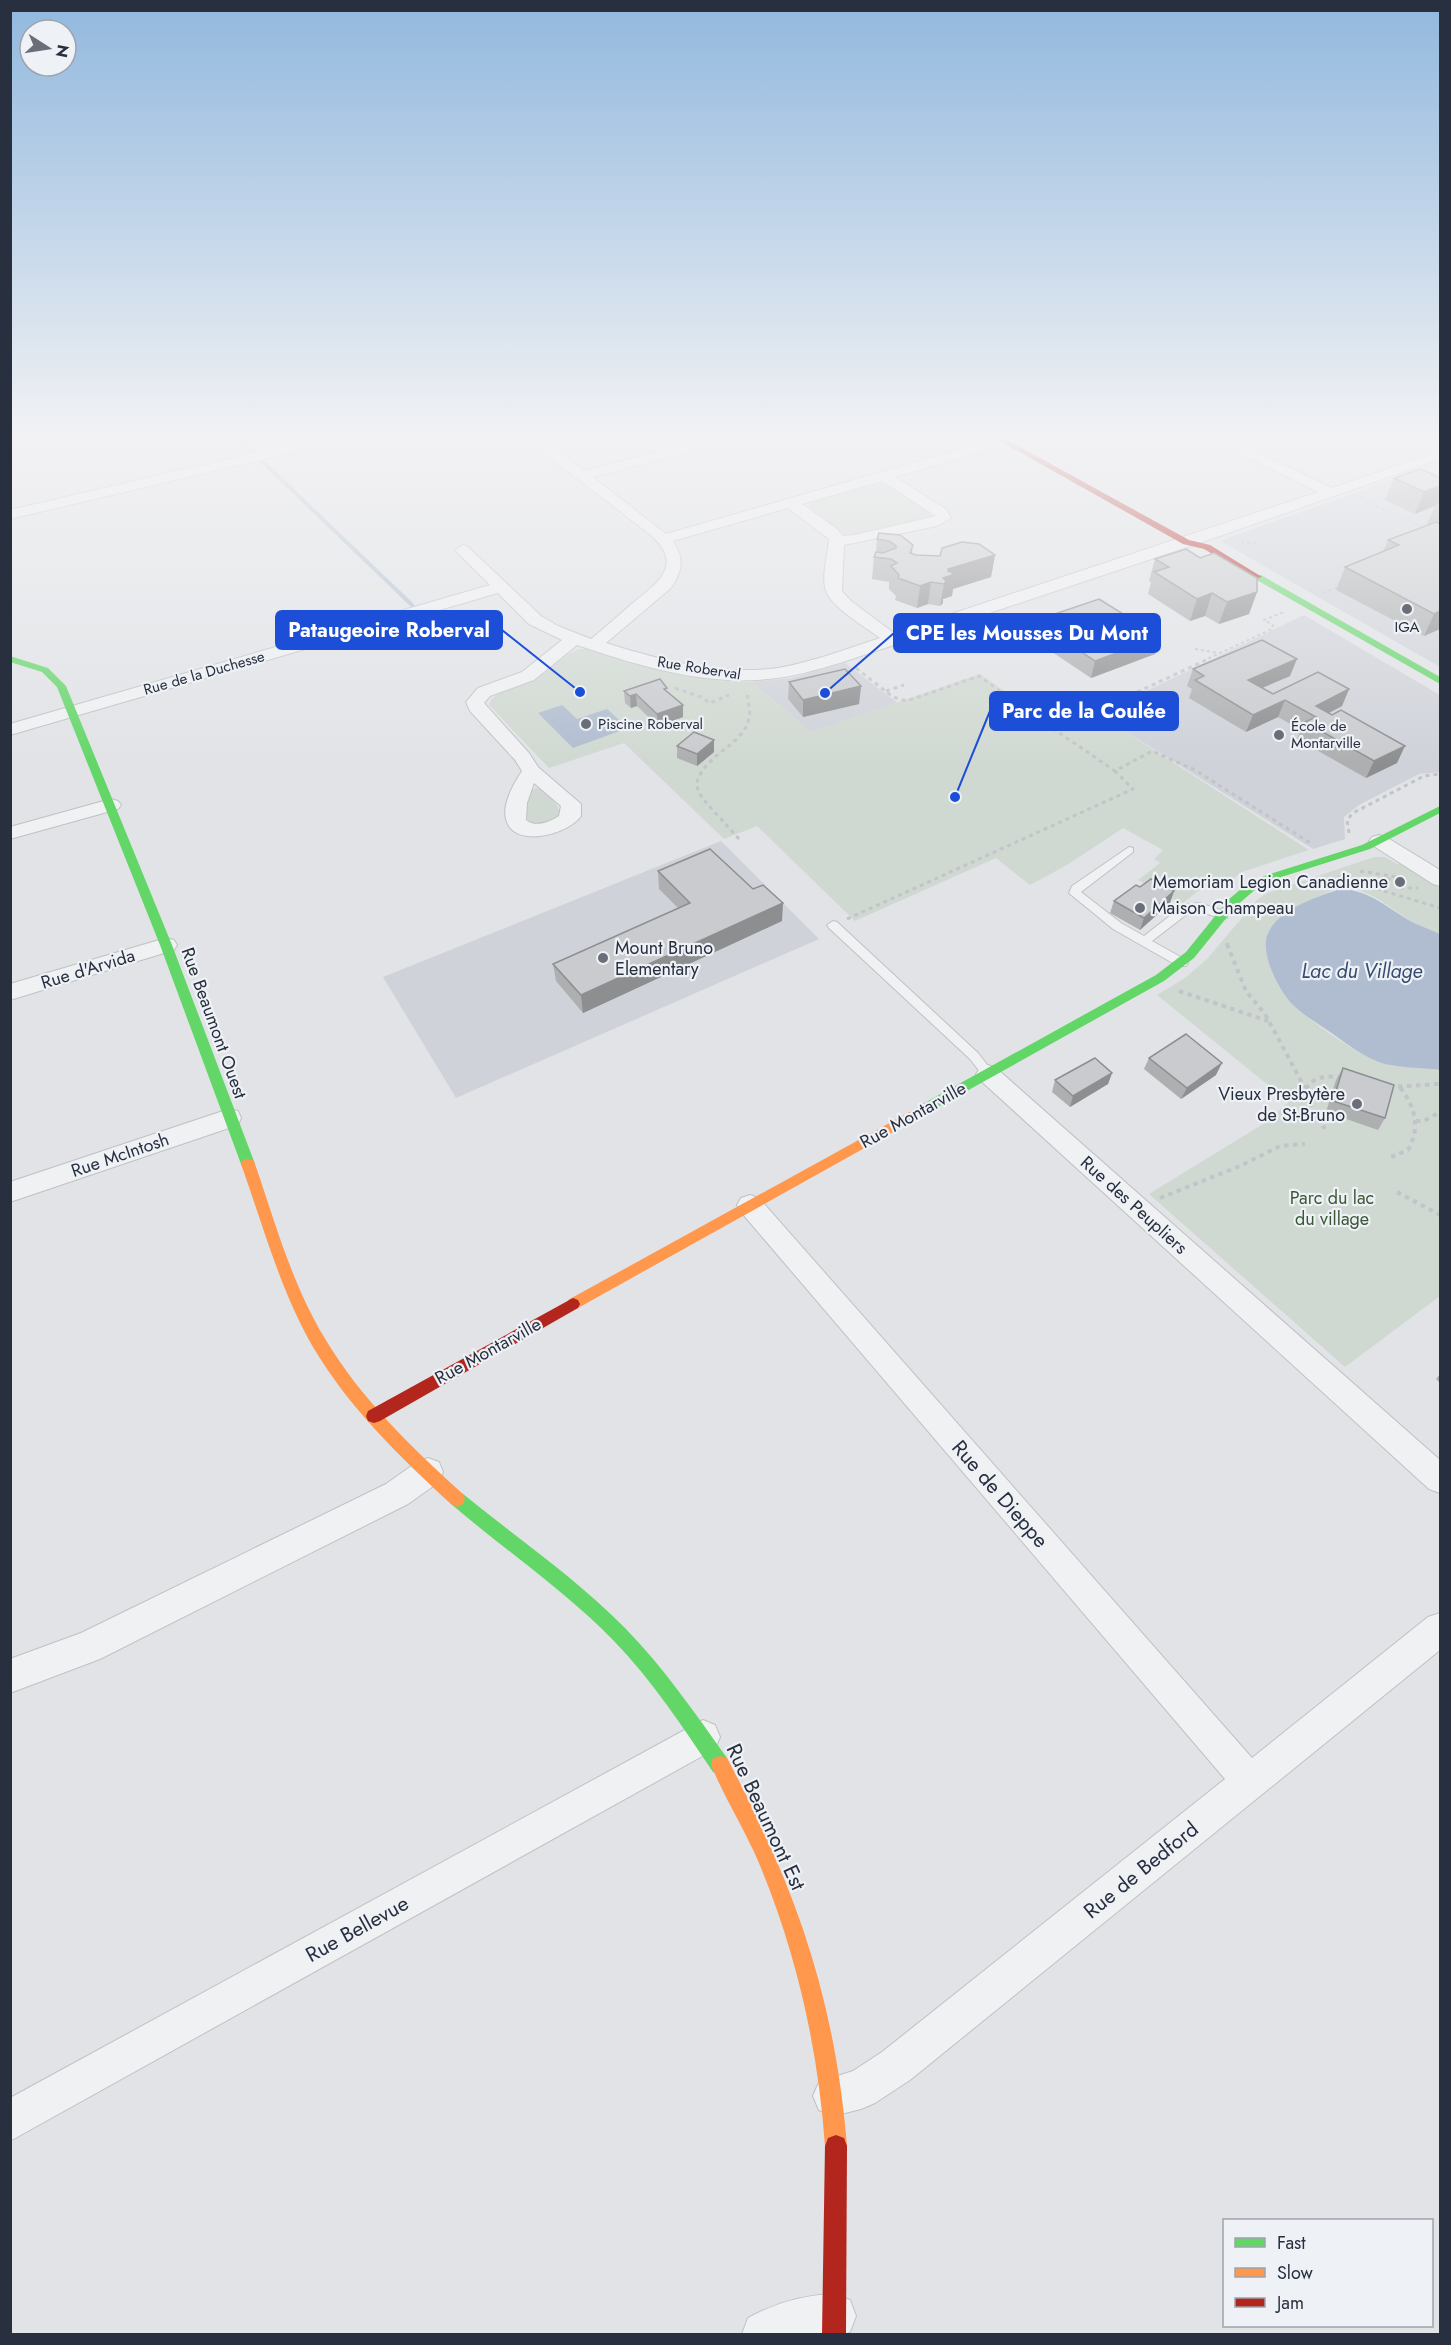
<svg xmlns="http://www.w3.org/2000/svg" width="1451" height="2345" viewBox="0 0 1451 2345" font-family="Jost,sans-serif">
<rect width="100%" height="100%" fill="#e1e3e6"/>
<g fill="#cfd2d9">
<path d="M1405 475 1440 491V667L1224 543 1222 540Z"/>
<path d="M1304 615 1440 695V772L1419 774 1359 805 1344 817 1345 839 1313 849 1098 714Z"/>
<path d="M845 663 898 703 811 732 752 682 791 678Z"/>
<path d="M721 841 819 939 456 1098 383 977Z"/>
</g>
<g fill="#d0d9d1">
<path d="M881 483 888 485 931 512V517L849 536 843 534 808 506 812 502Z"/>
<path d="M579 649H585L675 674 725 681 752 682 811 732 980 674 1041 717 1054 712 1073 725 1098 714 1309 850 1242 872 1218 890 1204 886 1182 904 1138 880 1160 863 1154 859 1163 850 1123 828 1067 865 1030 885 996 858 855 921 757 826 724 839 624 743 549 768 489 705C494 689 515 689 529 683 547 675 560 656 579 649Z"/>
<path d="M536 788C546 790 558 804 560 813L557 819C545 823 535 827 525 817L528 793Z"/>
<path d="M1374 857H1385L1397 864 1401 863 1440 888V934C1431 930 1420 927 1411 921 1391 909 1366 885 1340 889 1330 890 1319 896 1310 901 1292 910 1279 917 1267 934 1269 952 1270 968 1278 984 1291 1011 1356 1055 1385 1063 1402 1068 1423 1068 1440 1070V1296L1345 1367 1149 1194 1263 1124 1289 1102 1157 995 1185 978 1207 959 1258 899 1267 893Z"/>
</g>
<g fill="#b0bdd0">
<path d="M562 705 577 719 607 709 628 728 573 748 538 713Z"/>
<path d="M1341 889C1371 890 1389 910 1414 923 1422 927 1432 930 1440 934V1070C1423 1068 1403 1068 1385 1064 1365 1058 1347 1044 1330 1032 1317 1023 1303 1015 1292 1004 1279 991 1259 952 1268 933 1279 909 1318 896 1341 889Z"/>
</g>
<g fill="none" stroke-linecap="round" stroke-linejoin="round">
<g stroke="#b0bdd0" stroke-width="4">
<path d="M236 436 254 453"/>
<path d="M262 461 412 605"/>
</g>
<g stroke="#bfc1c4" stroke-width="2">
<g id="lane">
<path d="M1129 847 1133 848V852L1081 892 1121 923 1144 936 1184 905 1199 903 1227 912V918L1223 919 1198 911H1191L1152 941 1186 960 1188 963 1186 966H1178L1113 929 1069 893 1072 886Z"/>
<path d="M833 921 837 922 978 1053 992 1071 994 1074 992 1077H984L970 1059 829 928 827 925Z"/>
</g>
</g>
<g stroke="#bfc1c4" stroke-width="2">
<g id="street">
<path d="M327 436H352L345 440 10 519V510Z"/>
<path d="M522 436H538L584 471 718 436H741L739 439 593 477 666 534 1007 436H1029L1027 439 895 477 946 509 951 518 937 526 844 545 842 591 851 601 894 633 1318 492 1206 436H1224L1332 488 1440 451V459L1220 536 840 663C816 670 792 677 768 679 704 686 636 665 577 645L534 680 490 696 484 703 529 753 538 767 581 804V816C568 835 513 849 506 819 502 804 514 783 522 771L515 760 470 711 466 702 478 688 522 672 562 640 529 624 498 593 10 735V724L490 585 455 550 463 545 468 547 541 616 558 626 591 639C606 627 620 614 634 602 659 582 683 565 652 536ZM882 481 936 516 855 535 843 536 837 529 802 504ZM788 508 829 539C828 554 821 577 826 591 831 607 867 628 880 638 846 649 813 662 778 668 720 676 660 660 606 643L671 588C682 572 685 559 673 541ZM534 783 561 806 559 816C549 822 536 828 526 820L527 803Z"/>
<path d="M1410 436H1429L1440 441V450Z"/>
<path d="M111 799 118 801 121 805 118 809 10 839V827Z"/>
<path d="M1379 835 1386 837 1440 870V886L1433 884 1372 845 1369 841 1372 837Z"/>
<path d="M166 938 174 940 177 945 174 950 10 1000V984Z"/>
<path d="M988 1065 996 1068 1440 1460V1493L1429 1489 980 1080 976 1074 980 1068Z"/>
<path d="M229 1109 238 1111 241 1118 238 1125 10 1202V1182Z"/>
<path d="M750 1195 759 1198 1252 1758 1428 1617 1440 1613V1650L910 2080 875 2103 861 2109 833 2116 819 2110 813 2096 819 2082 853 2071 882 2052 1225 1779 741 1212 737 1205 741 1198Z"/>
<path d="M428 1458 439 1462 443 1472 439 1482 408 1504 100 1659 10 1693V1659L81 1633 386 1484 417 1462Z"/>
<path d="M703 1720 715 1725 720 1737 715 1749 10 2141V2098Z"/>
<path d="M834 2294 850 2300 856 2316 850 2332 843 2334H742L748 2318C776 2303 802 2295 834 2294Z"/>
</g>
</g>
<g stroke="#c2c4c9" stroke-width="2" stroke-dasharray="3 3" stroke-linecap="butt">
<path d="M1360 498 1426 529"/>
<path d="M1241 542 1256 543"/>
<path d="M1323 593 1341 586"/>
<path d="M1195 649 1218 653"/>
<path d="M1203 661 1272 629 1273 625 1264 620 1284 612"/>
</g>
<g stroke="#c2c4c9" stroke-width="3" stroke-dasharray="4 4" stroke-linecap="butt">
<path d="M856 668 893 697 907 701 979 676 1052 728 1101 709 1206 660"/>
<path d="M675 688 701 697 710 703 729 695"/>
<path d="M886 691 904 685"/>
<path d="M1053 705 1052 728 1115 771 1152 751 1195 770 1312 844"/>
<path d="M1349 833 1347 820 1353 813 1424 776 1440 774"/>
<path d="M739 839 702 798 696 785C704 753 743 747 749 718 751 711 748 702 747 694"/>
<path d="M1360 871 1402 878"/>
<path d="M1338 877 1440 908"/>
<path d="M1387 878 1401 888H1418"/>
<path d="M847 919 1133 789 1115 771"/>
<path d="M1227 943 1228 946"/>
</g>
<g stroke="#c2c4c9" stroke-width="4" stroke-dasharray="4.5 4.5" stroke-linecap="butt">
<path d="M1227 944 1246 991 1265 1014 1306 1090 1312 1111 1325 1129"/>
<path d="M1179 991 1268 1021"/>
<path d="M1389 1087 1440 1084"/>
<path d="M1306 1089C1314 1076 1327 1075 1341 1078"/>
<path d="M1416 1121H1424L1440 1112"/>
<path d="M1391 1157 1408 1150C1421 1127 1415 1106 1399 1086"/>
<path d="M1397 1192 1440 1215"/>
<path d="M1160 1198 1240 1166 1280 1146 1305 1144"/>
</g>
<use href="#lane" fill="#f0f1f2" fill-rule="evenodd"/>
<use href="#street" fill="#f0f1f2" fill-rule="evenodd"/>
<g fill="#63d668" fill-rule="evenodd">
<path d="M1255 575H1261L1440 677V684L1255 579Z"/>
<path d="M10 656 48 668 66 686 172 945 255 1164 253 1168H243L241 1164 160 945 57 687 42 672 10 662Z"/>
<path d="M1440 806V813L1370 849 1275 879 1256 889 1236 906 1194 958 1164 981 929 1112H919L918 1109 919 1106 1156 975 1186 952 1228 900 1248 883 1267 875 1362 845Z"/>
<path d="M457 1491 463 1494C517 1538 576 1578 625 1628 664 1668 695 1713 727 1758L729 1765 727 1772 720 1774 713 1772C682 1726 652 1680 613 1640 564 1590 505 1550 451 1504L449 1499 451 1494Z"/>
</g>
<g fill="#ff974d" fill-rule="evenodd">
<path d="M924 1104 930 1109 929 1112 578 1308 573 1310 568 1308 566 1304 568 1300Z"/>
<path d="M248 1159 253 1160 255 1164C275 1222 292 1284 324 1337 360 1398 411 1447 463 1494L465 1499 463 1504 457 1507 451 1504C400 1457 349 1408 313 1347 280 1290 263 1225 241 1164L243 1160Z"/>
<path d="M720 1756 727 1758C796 1888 835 1999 847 2146L844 2154 836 2157 828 2154 825 2146C818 2048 797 1955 759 1863 745 1830 725 1799 711 1765L713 1758Z"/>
</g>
<g fill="#b3261e" fill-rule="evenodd">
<path d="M991 436H1000L1189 540 1210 545 1262 577 1255 579 1204 549 1183 544Z"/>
<path d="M573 1298 578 1300 580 1304 578 1308 380 1421 374 1423 368 1421 366 1416 368 1411Z"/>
<path d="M836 2135 844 2138 847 2146 846 2334H822L825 2146 828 2138Z"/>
</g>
</g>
<g fill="#adafb1">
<path d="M1394 478H1440V629L1424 636 1336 590 1345 567 1383 552 1388 540 1429 525 1427 524 1435 506 1415 514 1385 500Z"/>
<path d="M879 533 913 545 912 553 916 555 940 556 995 555 991 577 953 589 952 596 943 599V603L940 606 928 604 917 608 895 600 896 596 889 589V582L872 579 874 557 876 552 877 539Z"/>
<path d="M1155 559 1257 592 1249 614 1219 624 1205 616 1190 621 1148 594 1151 582 1149 581Z"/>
<path d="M1034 621 1160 637 1155 654 1091 678 1031 638Z"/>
<path d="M1193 669 1290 676 1262 688 1273 694 1349 689 1342 706 1329 713 1397 763 1366 778 1297 739 1301 730 1278 717 1246 732 1189 698 1192 689 1187 686Z"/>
<path d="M789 682 861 686 859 704 803 717 788 699Z"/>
<path d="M624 691 667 692 683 705V717L658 726 637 706 631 708 625 703Z"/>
<path d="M714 740V752L697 766 677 758V746Z"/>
<path d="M658 871 782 921 583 1013 556 981 553 964 679 909 659 889Z"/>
<path d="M1174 891 1170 903 1140 930 1110 913 1114 901Z"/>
<path d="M1149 1058 1216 1075 1181 1099 1144 1069Z"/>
<path d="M1343 1068 1385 1118 1378 1130 1326 1112 1336 1080Z"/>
<path d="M1112 1073 1108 1084 1070 1107 1052 1092 1055 1080Z"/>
<path d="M1440 1374V1383L1436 1379Z"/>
</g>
<g fill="#8d8e90">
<path d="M1440 486V504L1436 503 1435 506 1415 514 1424 492Z"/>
<path d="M995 555 991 577 953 589 952 596 943 599V603L940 606 944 584 943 578 948 569Z"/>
<path d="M931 582 928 604 917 608 920 586Z"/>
<path d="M1257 592 1249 614 1219 624 1227 602Z"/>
<path d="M1212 593 1205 616 1190 621 1197 599Z"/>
<path d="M1440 611V629L1424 636 1434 614Z"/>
<path d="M1160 637 1155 654 1091 678 1095 661Z"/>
<path d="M1297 659 1290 676 1241 697 1248 680Z"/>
<path d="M861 686 859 704 803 717V700Z"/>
<path d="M1349 689 1342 706 1315 720 1316 717V706Z"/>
<path d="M636 694 637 706 631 708 630 696Z"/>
<path d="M1285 700 1278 717 1246 732 1253 715Z"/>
<path d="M683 705V717L658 726 657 714Z"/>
<path d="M714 740V752L697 766V754Z"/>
<path d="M1405 746 1397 763 1366 778 1374 761Z"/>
<path d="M1174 891 1170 903 1140 930 1144 918Z"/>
<path d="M783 903 782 921 583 1013 581 995Z"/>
<path d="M1222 1063 1216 1075 1181 1099 1187 1088Z"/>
<path d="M1112 1073 1108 1084 1070 1107 1073 1096Z"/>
</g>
<g fill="#c9cbce" stroke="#8d8e90" stroke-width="1.5">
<path d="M1421 469 1440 478V486L1424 492 1394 478Z"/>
<path d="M1436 522 1440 524V611L1434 614 1345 567 1399 545 1388 540Z"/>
<path d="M879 533 900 535 913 545 910 553 916 555 940 556 942 548 962 542 979 544 995 555 948 569V571L955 574 943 578 946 581 944 584 931 582 920 586 898 578 899 575 891 566 897 563 891 559 874 557 876 552 883 553 896 548V546L889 541 877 539Z"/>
<path d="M1186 549 1200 558 1214 553 1257 578V592L1227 602 1212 593 1197 599 1154 572 1169 567 1155 559Z"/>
<path d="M1099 599 1160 637 1095 661 1034 621Z"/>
<path d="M1262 640 1297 659 1248 680 1273 694 1318 672 1349 689 1316 706 1332 715 1341 710 1405 746 1374 761 1305 722 1316 717 1285 700 1253 715 1195 680 1204 676 1193 669Z"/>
<path d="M845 669 861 686 803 700 789 682Z"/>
<path d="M660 679 667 688 664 689 683 705 657 714 636 694 630 696 624 691Z"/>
<path d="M694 732 714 740 697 754 677 746Z"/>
<path d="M710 849 753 889 763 885 783 903 581 995 553 964 690 903 658 871Z"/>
<path d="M1151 879 1174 891 1144 918 1114 901 1136 885 1140 887Z"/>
<path d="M1186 1034 1222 1063 1187 1088 1149 1058Z"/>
<path d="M1095 1058 1112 1073 1073 1096 1055 1080Z"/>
<path d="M1343 1068 1394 1085 1385 1118 1333 1101Z"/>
</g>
<linearGradient id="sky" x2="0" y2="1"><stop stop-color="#91b8de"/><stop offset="0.57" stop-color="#f2f2f4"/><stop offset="1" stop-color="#f2f2f4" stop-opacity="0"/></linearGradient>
<rect width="1451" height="764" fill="url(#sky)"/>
<g fill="#696e79" stroke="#eef1f5" stroke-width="2">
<circle cx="1407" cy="609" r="6"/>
<circle cx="586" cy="724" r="6"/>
<circle cx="1279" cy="735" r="6"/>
<circle cx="1400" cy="882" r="6"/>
<circle cx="1140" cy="908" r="6"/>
<circle cx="603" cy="958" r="6"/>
<circle cx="1357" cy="1104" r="6"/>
</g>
<g text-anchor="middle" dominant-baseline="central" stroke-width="4.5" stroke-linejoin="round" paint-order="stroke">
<g font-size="15" fill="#282f3e" stroke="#eef1f5" text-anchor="start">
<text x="1407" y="627" text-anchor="middle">IGA</text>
<text x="598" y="724">Piscine Roberval</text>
<text x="1291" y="726">École de<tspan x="1291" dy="17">Montarville</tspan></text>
</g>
<g font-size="15" fill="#282f3e" stroke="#eef1f5">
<text transform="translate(699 668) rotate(9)">Rue Roberval</text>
<text transform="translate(204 673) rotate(-16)">Rue de la Duchesse</text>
</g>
<g font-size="18" fill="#282f3e" stroke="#eef1f5" text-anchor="end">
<text x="1388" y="882">Memoriam Legion Canadienne</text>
<text x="1152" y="908" text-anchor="start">Maison Champeau</text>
<text x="615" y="948" text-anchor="start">Mount Bruno<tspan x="615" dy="21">Elementary</tspan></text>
<text x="1345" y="1094">Vieux Presbytère<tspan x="1345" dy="21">de St-Bruno</tspan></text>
</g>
<g font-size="18" fill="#282f3e" stroke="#eef1f5">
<text transform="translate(88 969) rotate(-17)">Rue d'Arvida</text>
<text transform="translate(214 1023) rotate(70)">Rue Beaumont Ouest</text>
<text transform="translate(913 1115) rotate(-29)">Rue Montarville</text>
<text transform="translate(120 1155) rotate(-19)">Rue McIntosh</text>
<text transform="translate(1134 1205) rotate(42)">Rue des Peupliers</text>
<text transform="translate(488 1351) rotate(-29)">Rue Montarville</text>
</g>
<g font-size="18" fill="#3b5936" stroke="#eef1f5">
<text x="1332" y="1198">Parc du lac<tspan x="1332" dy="21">du village</tspan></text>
</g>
<g font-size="20" font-style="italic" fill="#344b70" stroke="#eef1f5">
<text x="1362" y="971">Lac du Village</text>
</g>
<g font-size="21" fill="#282f3e" stroke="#eef1f5">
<text transform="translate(1000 1494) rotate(49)">Rue de Dieppe</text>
<text transform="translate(766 1817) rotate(65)">Rue Beaumont Est</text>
<text transform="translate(1141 1870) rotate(-39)">Rue de Bedford</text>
<text transform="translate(357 1929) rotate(-29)">Rue Bellevue</text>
</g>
</g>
<path fill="none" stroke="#1d4ed8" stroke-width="2" d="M580 692L502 630M825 693L894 633M955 797L990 711"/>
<g fill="#1d4ed8" stroke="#eef1f5" stroke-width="2">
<circle cx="580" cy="692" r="6"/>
<circle cx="825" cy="693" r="6"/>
<circle cx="955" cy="797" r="6"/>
</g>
<g fill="#1d4ed8" stroke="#1d4ed8" stroke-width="2">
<rect x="276" y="611" width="226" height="38" rx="6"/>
<rect x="894" y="614" width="266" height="38" rx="6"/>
<rect x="990" y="692" width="188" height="38" rx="6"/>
</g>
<g font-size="20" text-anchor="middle" font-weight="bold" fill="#fff">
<text x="389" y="637">Pataugeoire Roberval</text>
<text x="1027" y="640">CPE les Mousses Du Mont</text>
<text x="1084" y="718">Parc de la Coulée</text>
</g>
<rect width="1451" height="2345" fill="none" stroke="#282f3e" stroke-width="24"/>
<rect x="1223" y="2219" width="210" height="108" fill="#eef1f5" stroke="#9fa3ac" stroke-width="1.5"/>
<rect x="1235" y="2238" width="30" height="9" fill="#63d668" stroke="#9fa3ac" stroke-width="1.5"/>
<text x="1277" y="2249" font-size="18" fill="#282f3e">Fast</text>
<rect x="1235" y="2268" width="30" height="9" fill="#ff974d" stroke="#9fa3ac" stroke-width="1.5"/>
<text x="1277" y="2279" font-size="18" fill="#282f3e">Slow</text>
<rect x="1235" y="2298" width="30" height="9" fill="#b3261e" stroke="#9fa3ac" stroke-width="1.5"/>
<text x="1277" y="2309" font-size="18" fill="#282f3e">Jam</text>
<g transform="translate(48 48) rotate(102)"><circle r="28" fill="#eef1f5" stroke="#9fa3ac" stroke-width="1.5"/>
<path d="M0-4.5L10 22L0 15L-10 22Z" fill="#696e79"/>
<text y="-9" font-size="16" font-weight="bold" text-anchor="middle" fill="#282f3e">N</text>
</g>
</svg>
